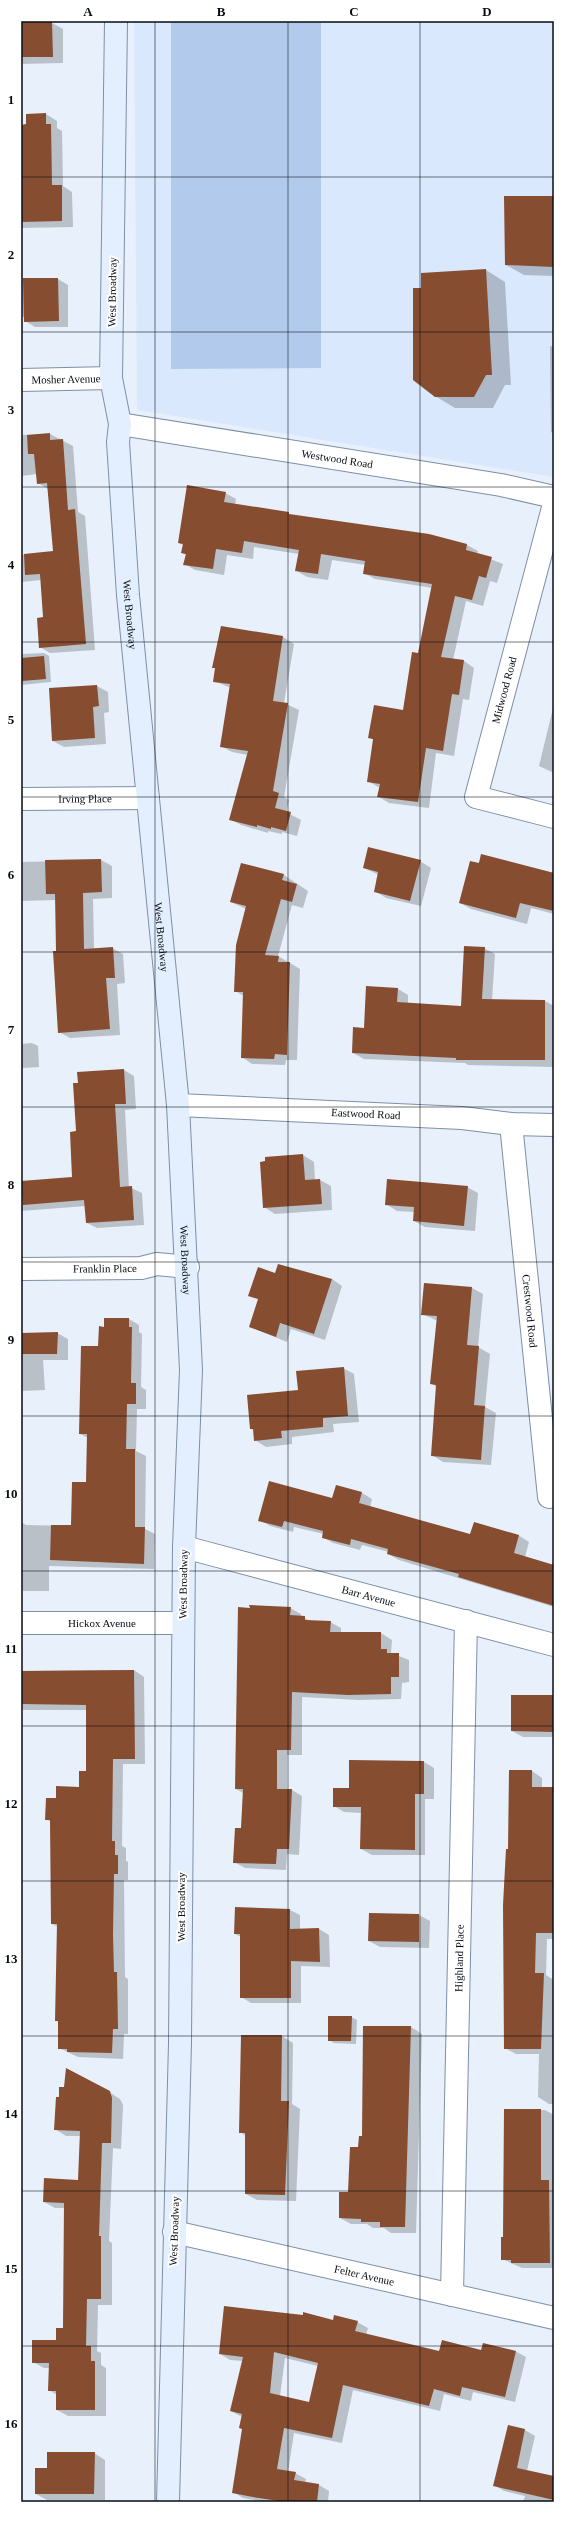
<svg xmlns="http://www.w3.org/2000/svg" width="575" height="2523" viewBox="0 0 575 2523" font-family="Georgia,serif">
<rect width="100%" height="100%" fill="#e8f0fb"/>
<path fill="#d9e8fc" d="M134 21H554V477L137 410Z"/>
<path fill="#b2cbed" d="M171 21H321V368L171 369Z"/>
<g fill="#0003" fill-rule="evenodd">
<path d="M21 23H52L63 29V63L21 64Z"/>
<path d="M46 114 57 121V128L62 131 63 186 72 192 73 227 21 228V126L27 125Z"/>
<path d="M554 197V276L524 275 506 265Z"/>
<path d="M486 270 505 282 511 385H505L493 408H455L435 396 422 289Z"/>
<path d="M21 279H58L68 285V327H35L25 321V317H21Z"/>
<path d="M550 346 554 347V434L551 432Z"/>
<path d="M50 434 73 446 78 512 85 516 95 650 50 653 40 647 44 618 41 580 21 582V555L54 552 48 489 38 483 37 474 21 476V435Z"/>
<path d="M225 493 236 499 235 505 467 545 478 551 477 554 503 564 497 583 490 581 483 606 466 601 453 660 464 661 474 668 469 700 463 699 454 756 436 753 429 808 389 803 379 797 380 788 368 781 374 740 369 737 404 711 419 654 433 588 375 579 364 573 366 565 332 560 328 580 307 577 297 571 299 554 254 547 253 559 227 555 224 575 195 570 185 564 186 555 182 553 183 545 179 543Z"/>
<path d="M222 627 283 637 294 644 284 703 299 710 284 797 289 800 286 812 301 820 297 836 282 832V834L268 831V833L241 825 230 819 248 755 232 752 221 746 231 688 214 681 216 669 213 667Z"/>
<path d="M44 653 49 656 51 682 21 685V654Z"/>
<path d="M97 686 108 692 109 712 104 713 106 744 64 747 53 741Z"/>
<path d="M554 704V773L539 766Z"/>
<path d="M482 855 554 873V914L531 908 527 924 471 909 460 903Z"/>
<path d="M101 860 112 866V898L93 899 94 949 112 948 123 954 125 983 117 984 120 1035 70 1038 59 1032 56 900 21 901V862Z"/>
<path d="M420 861 431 868 421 906 386 898 375 891 379 875 364 868Z"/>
<path d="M284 875 308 891 303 908 292 905 278 956 300 969 297 1060H286L285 1065 252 1064 242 1057 244 996 235 991 246 909 231 902Z"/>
<path d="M484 948 495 954 492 1001H545L554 1006V1067L468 1065 465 1063 364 1059 353 1053 365 1029 398 989 408 995V1004L462 1007Z"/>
<path d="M32 1043 38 1046 39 1067 21 1068V1044Z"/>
<path d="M124 1070 134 1076 136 1109 125 1110 129 1187 142 1193 144 1225 97 1228 87 1223 86 1206 21 1211V1175V1182L73 1178 77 1132Z"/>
<path d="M303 1155 314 1162 315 1180H320L331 1186 332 1210 275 1214 264 1207Z"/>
<path d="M467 1187 478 1193 475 1231 425 1227 414 1221 415 1212 397 1211 386 1204Z"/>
<path d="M276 1274 332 1279 342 1286 325 1340 291 1329 287 1342 250 1327 259 1300 250 1295Z"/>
<path d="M472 1288 483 1294 478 1347 490 1354 485 1407 496 1413 491 1465 443 1462 432 1455 437 1387 432 1384 438 1321 422 1314Z"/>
<path d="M129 1319 139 1325V1332L142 1334 141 1387 146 1390V1409H137L136 1451 146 1456 145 1529 155 1534 154 1569 49 1566V1591H24L21 1590V1522L26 1525 72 1526 87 1483 88 1438 80 1434 105 1328Z"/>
<path d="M57 1333 68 1339V1360H43L45 1390 21 1391V1334Z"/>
<path d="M343 1368 354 1374 359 1422 333 1424 334 1432 292 1437V1444L266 1447 255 1440 254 1430 251 1429 299 1391Z"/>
<path d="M362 1493 372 1499 370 1508 471 1536 518 1535 529 1542 525 1557 552 1565 554 1559V1607L399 1560 388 1554 389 1552 362 1545 360 1550 333 1543 323 1537 324 1534 294 1527 293 1532 270 1526 260 1520Z"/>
<path d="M290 1608 301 1614V1617L312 1621 330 1622 341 1628V1633H381L392 1640 391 1653 409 1660V1682L402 1683 401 1699 359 1700 302 1697V1755H287V1790H292L302 1796 299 1855 287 1854 286 1870 245 1868 234 1862 242 1829 243 1793 236 1789 251 1609Z"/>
<path d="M134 1670 144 1677 145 1764H123L122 1846 126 1848V1861L128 1862V1880H124L125 1977 128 1979V2034H124L123 2059 78 2057 59 2048V2022L56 2021 58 1927 52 1924 51 1822 46 1819 57 1799 80 1788 86 1772 87 1710H21V1671Z"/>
<path d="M554 1696V1737H523L512 1731Z"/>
<path d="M424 1762 434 1768V1799H425V1855H372L361 1849 362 1813 344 1812 334 1806 350 1789Z"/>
<path d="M532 1771 542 1778V1788H554V1939H547L546 1975 554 1980V2104H549L538 2097 539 2054H516L505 2048 509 1850Z"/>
<path d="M290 1910 300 1915V1930L319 1929 329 1935 330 1967 301 1966V2003H251L241 1997V1937L235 1934Z"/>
<path d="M419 1915 430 1921 429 1948 380 1947 369 1941Z"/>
<path d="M351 2017 357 2020 356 2044 334 2043 329 2040Z"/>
<path d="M364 2027H411L422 2034 416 2233H391L384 2228H373L367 2224H351L340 2218 349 2193 363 2137Z"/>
<path d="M282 2036 293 2043 292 2104 300 2109 296 2201 257 2200 246 2194V2136L240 2132Z"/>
<path d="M109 2092 120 2099 123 2105 121 2149 113 2148 109 2241 112 2243V2305H98L97 2351 101 2353V2365L106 2368V2416H68L57 2410V2395L49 2390 50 2368H44L33 2362 57 2341 64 2329 65 2208H55L44 2202 79 2181 81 2136H66L55 2129Z"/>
<path d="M505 2110H545L554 2115V2268H522L502 2259 504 2238Z"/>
<path d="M334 2321 357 2322 368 2328 366 2335 440 2353 515 2351 526 2357 515 2402 473 2392 471 2401 444 2394 440 2411 353 2390 342 2443 294 2433 288 2472 295 2473 306 2479 305 2483 319 2485 329 2491 328 2502H266L243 2498 233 2492 243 2429 240 2428 242 2417 231 2411 243 2361 230 2360 220 2354ZM285 2358 318 2366 310 2403 280 2396Z"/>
<path d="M509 2426 525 2430 535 2436 527 2471 554 2478V2502H523L525 2496 504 2491 494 2485Z"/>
<path d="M94 2453 105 2460V2500H47L36 2494 48 2469Z"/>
</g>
<g fill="#864d30" fill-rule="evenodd">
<path d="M21 22H52L53 57H21Z"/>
<path d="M46 113V124H51L52 185H62V221L21 222V125L26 124V114Z"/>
<path d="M504 196H554V267L505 265Z"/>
<path d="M486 269 492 375H486L474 397H435L413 380V288H421V273Z"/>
<path d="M23 278H58L59 321 24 322Z"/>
<path d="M50 433V440L63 439 68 510 75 509 86 644 39 648 37 618 43 617 40 574 25 575 24 554 53 551 47 483 37 484 34 454H28L27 435Z"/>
<path d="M187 485 226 492 224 502 289 512V514L429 534 467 544 466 550 492 557 486 578 479 576 472 600 455 596 441 657 464 660 459 695 452 694 443 751 426 748 418 802 377 797 380 784 367 782 373 739 368 738 374 705 403 710 412 652 418 653 432 584 363 574 365 561 321 554 318 574 295 571 299 550 244 541 242 553 216 549 213 569 183 565 186 554 181 553 183 544 178 543Z"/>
<path d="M221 626 283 636 273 701 288 703 273 791 279 793 275 808 291 812 286 831 271 827V829L257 825V827L229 820 248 751 220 747 230 684 213 682 215 668H212Z"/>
<path d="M44 656 46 679 22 681 21 658Z"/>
<path d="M97 685 99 706 93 707 95 738 52 741 49 688Z"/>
<path d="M368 847 421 860 410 901 374 892 378 872 363 868Z"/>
<path d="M481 854 554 873V911L520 903 516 918 459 903 470 861 479 863Z"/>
<path d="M101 859 102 892 83 893 84 949 113 947 115 978H106L110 1029 58 1033 53 951H56L55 894H46L45 860Z"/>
<path d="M241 863 284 874 282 880 297 884 292 902 281 899 265 955 279 956 278 962H290L287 1055 275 1054 274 1059 241 1058 243 992H234L236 945 246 906 230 902Z"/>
<path d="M464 946 485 947 482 999 545 1000V1060H456V1058L352 1053 353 1027 364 1028 366 986 398 988 397 1002 461 1006Z"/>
<path d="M124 1069 126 1104H115L120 1187 132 1186 134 1220 86 1223 84 1200 23 1205 21 1181 72 1177 70 1132 76 1131 73 1083H78L77 1072Z"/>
<path d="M303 1154 305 1180 320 1179 322 1204 263 1208 260 1162 265 1161V1157Z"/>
<path d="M387 1179 468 1186 464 1226 413 1221 414 1207 385 1205Z"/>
<path d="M278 1264 332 1279 314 1334 280 1323 276 1337 249 1327 258 1299 248 1296 258 1267 275 1273Z"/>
<path d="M424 1283 472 1287 467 1345 479 1346 474 1405 485 1406 481 1460 431 1456 436 1385 430 1384 437 1316 421 1315Z"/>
<path d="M104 1318H129V1327H132L131 1383H136V1404H127L126 1449H135V1527H145L144 1564 50 1560 51 1525H71L72 1482H86L87 1434H79L81 1346H98L99 1326 104 1327Z"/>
<path d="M58 1332 57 1354H21V1333Z"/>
<path d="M344 1367 348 1416 323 1418V1427L281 1431 282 1438 254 1441 253 1429H250L247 1395 298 1390 296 1371Z"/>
<path d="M269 1481 332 1498 336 1485 362 1492 359 1503 470 1534 474 1522 519 1535 514 1553 554 1565V1606L458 1577 459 1574 387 1554 388 1549 351 1539 350 1545 322 1538 323 1531 284 1521 282 1527 258 1521Z"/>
<path d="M249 1605 291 1607 290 1615 305 1616V1620L331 1621 330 1632H381V1649H387V1653H399V1677H391V1694L348 1695 292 1692 291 1750H277V1789H292L289 1849H277L276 1864 233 1863 235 1828H241L243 1789H235L238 1607 250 1608Z"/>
<path d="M134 1670 135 1759H113L112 1841H115V1855H118V1874H114L113 1935 114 1972H117L118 2029H113L112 2053 67 2052V2049H58V2021H55L57 1924H51L50 1820H45L46 1798H56V1786L79 1787V1771H86V1705L21 1704V1671Z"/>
<path d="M511 1695H554V1732L511 1731Z"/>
<path d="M349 1760 424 1761V1794H415V1850L360 1849 361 1807H333V1788H349Z"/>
<path d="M509 1770H532V1787H554V1933H536L535 1973H544L541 2049H504L503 1905 506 1849H508Z"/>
<path d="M235 1907 290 1909V1929L319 1928 320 1962 291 1961V1998H240V1934H234Z"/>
<path d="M369 1913 419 1914V1942L368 1941Z"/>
<path d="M328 2016H352L351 2041H328Z"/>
<path d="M363 2026H411L405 2227H380V2222H361V2219L339 2218V2192H348L350 2147H358L359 2136H362Z"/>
<path d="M241 2035H282L281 2101H289L285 2195 245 2194V2133H239Z"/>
<path d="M66 2068 110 2091 112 2098 111 2143H102L99 2236H101V2299H87L86 2346H91V2361H95V2410H56V2391H48L49 2363H32V2340H56V2328H63L64 2203 43 2202 44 2178 78 2180 80 2131 54 2130 56 2097H59V2087H64Z"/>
<path d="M504 2109H541V2180H549L550 2263H511V2260H501V2237H503Z"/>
<path d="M224 2306 303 2315V2312L333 2320 334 2315 358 2321 355 2331 439 2351 442 2340 481 2350 483 2343 516 2351 505 2397 462 2387 460 2396 434 2389 429 2406 343 2385 332 2438 284 2428 277 2469 296 2472 294 2480 319 2484 317 2502H285L253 2497 232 2493 242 2429 239 2428 242 2414 230 2411 243 2357 219 2354ZM274 2352 318 2363 309 2402 270 2393Z"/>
<path d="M508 2425 525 2429 517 2468 554 2476V2500L493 2486Z"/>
<path d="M47 2452H95L94 2494H35V2468H47Z"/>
</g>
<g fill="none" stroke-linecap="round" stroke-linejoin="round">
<g stroke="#7d8fa7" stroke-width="24">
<g id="street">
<path id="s1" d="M21 380 111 378"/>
<path id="s2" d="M120 424 501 485 554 497"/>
<path d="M554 504 476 797 554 817"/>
<path id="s3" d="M21 799 148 798"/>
<path id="s4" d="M178 1105 462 1118 511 1124 554 1125"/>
<path id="s5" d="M511 1124 549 1497"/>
<path id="s6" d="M21 1269 141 1268 157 1264 188 1267"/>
<path id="s7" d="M184 1547 554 1645"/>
<path id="s8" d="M21 1623H183"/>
<path id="s9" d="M174 2232 554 2318"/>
<path id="s10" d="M452 2295 466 1621"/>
</g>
</g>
<g stroke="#7d8fa7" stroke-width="24">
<g id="secondary">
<path id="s11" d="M116 21 111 378 120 424 118 442 128 595 178 1105 191 1370 184 1547 180 2043 168 2502"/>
</g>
</g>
<use href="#street" stroke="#fff" stroke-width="22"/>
<use href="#secondary" stroke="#e3effe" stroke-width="22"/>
</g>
<path fill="none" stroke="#060c14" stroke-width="1" stroke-opacity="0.55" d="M155 21V2502M288 21V2502M420 21V2502M21 177H554M21 332H554M21 487H554M21 642H554M21 797H554M21 952H554M21 1107H554M21 1262H554M21 1416H554M21 1571H554M21 1726H554M21 1881H554M21 2036H554M21 2191H554M21 2346H554"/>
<g text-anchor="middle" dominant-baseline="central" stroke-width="4" stroke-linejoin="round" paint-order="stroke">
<g font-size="11" fill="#060c14" stroke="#fff">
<text transform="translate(112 292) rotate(-89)">West Broadway</text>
<text stroke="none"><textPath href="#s1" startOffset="45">Mosher Avenue</textPath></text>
<text stroke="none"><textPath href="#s2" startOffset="220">Westwood Road</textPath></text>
<text stroke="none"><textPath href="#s11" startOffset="595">West Broadway</textPath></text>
<text transform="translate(504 690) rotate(-75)">Midwood Road</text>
<text stroke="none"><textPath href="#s3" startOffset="64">Irving Place</textPath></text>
<text stroke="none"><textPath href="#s11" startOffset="919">West Broadway</textPath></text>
<text stroke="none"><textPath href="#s4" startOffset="188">Eastwood Road</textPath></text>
<text stroke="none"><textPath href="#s11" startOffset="1243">West Broadway</textPath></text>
<text stroke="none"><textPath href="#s6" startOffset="84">Franklin Place</textPath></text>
<text stroke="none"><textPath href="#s5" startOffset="188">Crestwood Road</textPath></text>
<text transform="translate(183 1584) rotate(-89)">West Broadway</text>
<text stroke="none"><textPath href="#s7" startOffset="191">Barr Avenue</textPath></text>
<text stroke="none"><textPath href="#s8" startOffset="81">Hickox Avenue</textPath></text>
<text transform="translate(181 1907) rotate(-90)">West Broadway</text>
<text stroke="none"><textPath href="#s10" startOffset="337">Highland Place</textPath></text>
<text transform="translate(174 2231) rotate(-88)">West Broadway</text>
<text stroke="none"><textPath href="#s9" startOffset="195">Felter Avenue</textPath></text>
</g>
</g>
<rect width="575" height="2523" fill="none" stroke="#ffffff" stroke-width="44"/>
<rect x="22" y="22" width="531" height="2479" fill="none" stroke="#060c14" stroke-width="1.5"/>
<g font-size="13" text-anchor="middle" font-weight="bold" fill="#060c14">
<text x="88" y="16">A</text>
<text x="221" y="16">B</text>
<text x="354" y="16">C</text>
<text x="487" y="16">D</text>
<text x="11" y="104">1</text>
<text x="11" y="259">2</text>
<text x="11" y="414">3</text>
<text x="11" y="569">4</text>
<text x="11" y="724">5</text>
<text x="11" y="879">6</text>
<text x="11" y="1034">7</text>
<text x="11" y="1189">8</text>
<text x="11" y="1344">9</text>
<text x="11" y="1498">10</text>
<text x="11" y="1653">11</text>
<text x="11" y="1808">12</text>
<text x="11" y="1963">13</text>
<text x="11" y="2118">14</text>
<text x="11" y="2273">15</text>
<text x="11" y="2428">16</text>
</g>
</svg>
